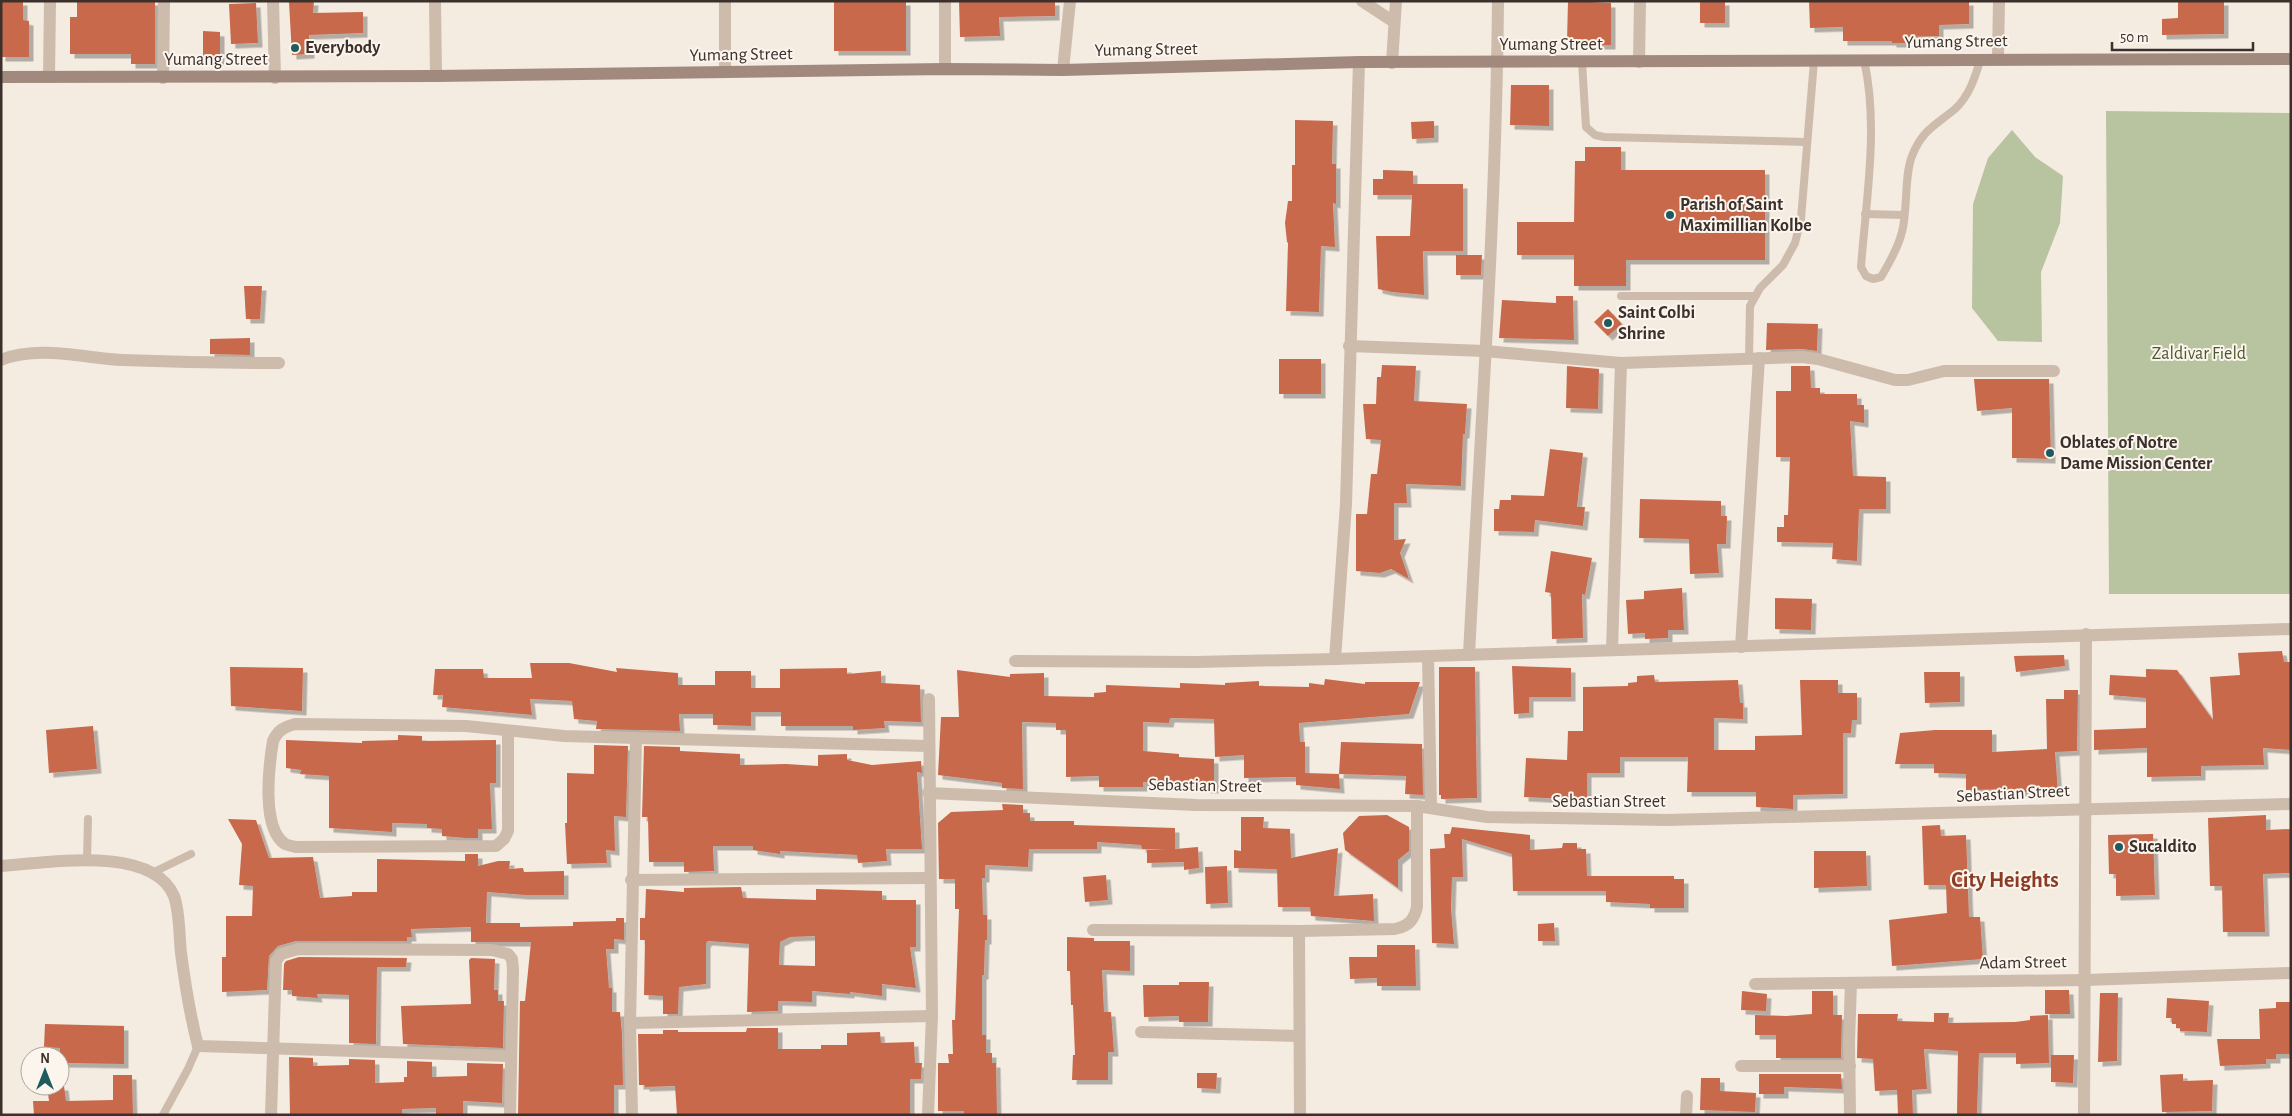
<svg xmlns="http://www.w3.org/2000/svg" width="2292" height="1116" viewBox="0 0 2292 1116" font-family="'Alegreya Sans',sans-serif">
<defs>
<filter id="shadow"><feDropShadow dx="4.5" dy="4.5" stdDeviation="0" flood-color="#0004"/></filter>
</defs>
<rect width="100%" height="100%" fill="#f4ebe1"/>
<g fill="#b8c4a0">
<path d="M2106 111 2291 113V594H2109Z"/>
<path d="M2012 130 2035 157 2063 176 2060 223 2041 272 2042 342 1998 341 1972 308 1973 204 1988 158Z"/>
</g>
<g fill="#c8694b" fill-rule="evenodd" filter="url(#shadow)">
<path d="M1 1H23V20L29 21V57H1Z"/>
<path d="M77 1H155V64H131V54H70V17H77Z"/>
<path d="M296 1H314L313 13 363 12V33L309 35 310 54 292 55 289 2Z"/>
<rect x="834" y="1" width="72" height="50"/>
<path d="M959 1H1055V16L999 17 1000 36 960 37Z"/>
<path d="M1568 1 1611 3V45H1596V41L1567 42Z"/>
<rect x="1700" y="1" width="25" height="22"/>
<path d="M1809 1H1969V24L1939 25V36L1906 37V43H1892V41H1843V27L1810 28Z"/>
<path d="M2178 1H2224V34L2162 35V19L2178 18Z"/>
<path d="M256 3 258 43 231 44 229 4Z"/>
<path d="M203 31 220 32V60H203Z"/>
<path d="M1511 85H1549V126L1510 125Z"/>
<path d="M1295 120 1333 121 1332 164H1336V204L1333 203 1335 247 1321 246 1319 312 1286 311 1288 243 1287 242 1285 223 1288 201H1292V165H1295Z"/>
<path d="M1434 121V138L1412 139 1411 122Z"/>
<path d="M1585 147H1621V170H1765V260H1626V286H1574V255H1517V222H1574L1575 161H1585Z"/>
<path d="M1383 170 1413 171V184H1463V251H1423L1424 295 1392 292 1378 289 1376 236H1410L1412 195H1373V179H1383Z"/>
<path d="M1456 255H1482L1481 275H1456Z"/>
<path d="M244 286H262L260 319H246Z"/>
<path d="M1556 296H1573L1574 340 1499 338 1502 300 1556 303Z"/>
<path d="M1608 309 1622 324 1608 336 1594 322Z"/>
<path d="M1767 323 1818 324 1817 351 1802 349 1766 350Z"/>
<path d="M250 338V355L210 354V339Z"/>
<rect x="1279" y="359" width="42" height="35"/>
<path d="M1382 365 1416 366 1414 401 1467 404 1465 434H1463L1461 486 1406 484 1407 503H1394V540L1406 539 1400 553 1409 579 1391 569 1380 573 1356 571V514H1367L1371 474H1377L1381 440 1366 439 1363 404H1376L1377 377H1381Z"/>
<path d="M1567 366 1599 369 1598 409 1566 408Z"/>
<path d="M1791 366H1810L1811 388H1820V394H1857V405H1864V423L1850 421 1853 476 1886 477V509H1859L1857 561 1832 559 1833 543 1777 542V527H1784V515H1788L1790 457H1776V391H1791Z"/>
<path d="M1974 379H2049L2051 459 2012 458V408L1977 411Z"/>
<path d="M1550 449 1583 453 1577 507H1585L1583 526 1535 520 1534 532 1494 531V509H1499L1500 500H1511V495L1544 496Z"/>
<path d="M1640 499 1721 501V516H1727L1726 544H1717L1719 573 1690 574 1689 539 1639 538Z"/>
<path d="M1551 551 1592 558 1585 595 1582 594 1583 638 1552 639 1551 593 1545 592Z"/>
<path d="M1682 588 1684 630H1668V638L1645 639V633L1628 634 1626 600 1644 599V591Z"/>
<path d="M1775 598 1812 599 1811 630 1775 629Z"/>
<path d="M2282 651 2284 662H2291V750L2263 748 2264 765 2201 766V776L2147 777V748L2094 750V730L2146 728V698L2109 695 2110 675 2146 677V669L2177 670 2213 720 2210 677 2240 675 2238 653Z"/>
<path d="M2064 655 2065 666 2016 672 2014 656Z"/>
<path d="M530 663H569L617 672 616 668 678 673V685H715V671H751V688H780V669L847 668V674L881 671V683L920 685 921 722 884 721 885 728 853 730V726H781V712H751V726L713 725V714H679L680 731 596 729 597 721 574 719 572 701 530 699 532 715 442 707 443 695H433L435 669H483L484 678H532Z"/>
<path d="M1512 666 1571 668V697H1529V713L1514 714Z"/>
<path d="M230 667 303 668 302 711 231 706Z"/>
<path d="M1439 667H1475L1477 798 1441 799V795H1439Z"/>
<path d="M957 670 1010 677V674L1044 673V696L1094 697V693L1106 692V685L1180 688V683L1225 685V683L1259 681V686L1309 687V683L1324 685 1325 679 1365 684V682H1420L1409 714 1299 723 1300 742H1305V773L1339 774 1340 789 1296 785V777L1244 778V755L1215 757 1214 719 1170 718 1169 723 1143 722V751L1179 754V757L1214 759V789L1143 782V787H1099V776L1066 777V730H1056V723L1022 722 1023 789 1002 788V783L938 775 941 717H959Z"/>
<path d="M1924 672H1960V702L1925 703Z"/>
<path d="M1654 675 1655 682 1738 680 1740 703H1743V719L1714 718V750H1755V736L1802 735 1800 680H1838V693H1857V720H1852L1851 733H1843V794L1793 795V809L1756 807V792H1687L1688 757H1620V773H1587V800L1524 797 1526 758 1567 760 1568 731H1583V687L1628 686V683L1637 682V676Z"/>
<path d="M2064 690H2078L2077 751 2055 752 2058 792H2019V789L1966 790V774L1934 773V764H1895L1900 733 1935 730H1992V752L2047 749 2046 699H2064Z"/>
<path d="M93 726 97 769 49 773 46 730Z"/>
<path d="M398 735 422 736V741L496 740V783H490L492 829H478V838H466L442 836V829L427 828V824L392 823V832L329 828V776L300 774 301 770 286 768V740L362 743V741L398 740Z"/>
<path d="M1341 742 1422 744 1423 795 1405 794 1406 776 1339 774Z"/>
<path d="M594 745 628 746 626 817 614 816 615 851 606 850 607 863 567 864 565 823H567V773L594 774Z"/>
<path d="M644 746 680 747V751L740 754V765L786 764 818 766V755L847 754V760L872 765 921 761 922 773 917 772 922 849H886L887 861 858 863 857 855 780 851V854L753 850V846H713L714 871 684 872V862H649L648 817H642Z"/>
<path d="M1002 804 1023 805V813H1030V821H1074V825L1175 828V849L1198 847 1199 868 1184 870V862L1147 863V850L1165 849H1142L1141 845 1097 842V849H1029L1028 867 985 865V878H982L983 915H987V940H985L984 975H982V1035H986V1053H992V1063H996L997 1115H968L964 1114V1111H938V1063H949L948 1054H953L952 1020H955L959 909H955V879H939L938 823 951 812 1003 810Z"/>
<path d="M1387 815 1409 827V851L1398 860V888L1345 850 1343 833 1359 816Z"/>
<path d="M2266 815V830L2291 829V873L2263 874 2265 932H2223L2222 886H2210L2208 818Z"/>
<path d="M1241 817H1264L1263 828 1290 829 1291 858 1338 848 1334 896 1373 894 1374 921 1311 916 1310 907H1278L1277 869 1234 868V850L1241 851Z"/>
<path d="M228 819 256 820 269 858 313 857 320 898 352 896V892H377V859L465 861V854H478V866L498 861H510L509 869 523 868 524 872 564 871V895H525L487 892 486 923H520V927L573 926V922L616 921V918H624V940L614 939V949H606L609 988H612V1012H620L622 1034 623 1085H614V1115H518L520 1001H525L531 942H471V927L411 929 412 937H407V941H296L278 946 269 956 267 990 222 992V957H226V916H252L253 886 239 885 242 844Z"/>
<path d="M1940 825 1941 836 1966 835 1969 917H1980L1983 959 1892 966 1889 920 1947 913 1946 885H1924L1922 826Z"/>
<path d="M1452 827 1530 835V850L1562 848 1563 843H1577V849H1586L1587 876H1674V879H1684V908H1650V904L1606 902V891H1513L1512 854 1462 839 1463 877H1452L1451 909 1454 944 1432 943 1430 849 1445 848 1444 834H1450Z"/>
<path d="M2153 834 2155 895 2116 896V874H2109L2108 835Z"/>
<path d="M1814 851H1866L1867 886 1814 888Z"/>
<path d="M1227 866 1228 903 1206 904 1205 867Z"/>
<path d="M1106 875 1108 900 1085 902 1083 877Z"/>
<path d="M741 887 743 898 816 900V889L882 891V900H916V947H910L916 988 882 984V996L850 992V994L812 991V1002L778 1001V1011L747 1012 749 944 708 941 706 943V984L679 987 678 1014H663V996L644 995 645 940H640V918H645L646 889 684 892V888ZM815 936V966L779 965 780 942 790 937Z"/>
<path d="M1554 923 1555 941H1538V924Z"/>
<path d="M1067 937 1091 938H1094V941H1130V971L1102 970 1104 1012H1111L1114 1052H1108V1080H1072L1073 1055H1075L1073 1005H1071L1070 971H1067Z"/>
<path d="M1377 945H1415L1416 986H1377V978L1350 979 1349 957H1377Z"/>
<path d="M299 957 407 958 406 967H377L376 1044 349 1043V995L317 994 318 998 292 996V990H283L284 964 286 961Z"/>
<path d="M471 958 495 959 494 990H498V1001H504L503 1048 403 1044 401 1006 471 1004 469 960Z"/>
<path d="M1179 982H1209L1208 1022H1179V1016L1144 1017 1143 985H1179Z"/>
<path d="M2045 990H2069L2070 1014H2045Z"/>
<path d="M1742 991 1767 994 1766 1011 1741 1010Z"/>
<path d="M1812 991H1833V1015H1842L1841 1058H1776V1035H1755V1015L1786 1016 1812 1014Z"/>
<path d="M2100 993H2118L2117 1061 2098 1062Z"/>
<path d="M2167 998 2209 1001 2207 1032 2180 1031V1028H2176V1024H2172V1018H2166Z"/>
<path d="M2276 1002H2291V1054H2276V1059H2266V1064L2220 1066 2217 1039H2260L2259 1009 2276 1008Z"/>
<path d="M1934 1013H1949L1948 1023 2015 1022 2030 1020V1016L2048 1015 2049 1063 2016 1064V1053H1979L1977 1115H1957L1958 1051 1924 1049 1927 1089 1912 1090 1913 1115H1898L1897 1090 1875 1091 1873 1059 1857 1058 1858 1014H1898L1897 1021 1934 1022Z"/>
<path d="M45 1024 124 1026V1064L60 1063V1048L44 1047Z"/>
<path d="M747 1028H778V1049H821V1045H847V1033L880 1032 881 1043 914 1042 915 1063H922L921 1079H910V1115H677L675 1086 645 1087V1085H639L638 1034H663V1030H678V1032H746Z"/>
<path d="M2051 1055H2074L2073 1083 2051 1082Z"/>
<path d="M289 1057 313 1058V1066L349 1065V1059L375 1060V1083L404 1082V1077H407V1061L432 1062V1077L467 1076V1063L503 1064 502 1103 463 1101V1115H436V1108L402 1109V1115H290Z"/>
<path d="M1197 1073H1217L1216 1089 1197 1088Z"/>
<path d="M1759 1074H1841L1842 1089 1784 1087V1094H1759Z"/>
<path d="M2183 1074V1081L2213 1080 2212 1111 2162 1112 2160 1075Z"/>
<path d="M113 1075H132L133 1115H34L33 1101H49L47 1086H64L66 1101 113 1100Z"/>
<path d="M1701 1078H1720V1091L1756 1093 1755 1112 1700 1110Z"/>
</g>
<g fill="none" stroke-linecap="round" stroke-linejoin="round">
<g stroke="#cdbbac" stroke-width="8">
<path d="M1864 60C1879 126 1866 200 1861 267L1866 276 1873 279 1881 277C1890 262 1898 248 1902 232 1908 209 1904 176 1912 156 1922 130 1936 125 1955 109 1970 95 1975 77 1981 58"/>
<path d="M1582 62 1586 127 1595 135 1604 137 1807 142"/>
<path d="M1865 214 1904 215"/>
<path d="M1621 296H1754"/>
<path d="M1749 358 1750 306 1760 288 1783 265 1795 243 1801 219 1814 61"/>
<path d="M87 861 88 819"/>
<path d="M154 872 191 854"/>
<path d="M163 1115 188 1069 198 1046"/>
</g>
<g stroke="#cdbbac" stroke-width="12">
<path d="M273 1 275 78"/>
<path d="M435 1 436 76"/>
<path d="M725 1V72"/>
<path d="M945 1V69"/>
<path d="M1362 1 1394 22"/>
<path d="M1998 58 1999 1"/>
<path d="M1639 62 1640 1"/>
<path d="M1392 63 1396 1"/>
<path d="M1063 70 1070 1"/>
<path d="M49 77 50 1"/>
<path d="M163 78 164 1"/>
<path d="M1349 346 1485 351 1621 363 1802 357 1818 359 1895 380H1908L1944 371H2054"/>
<path d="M1 360C38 345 84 358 122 360 175 362 226 363 279 363"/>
<path d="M1741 647 1759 358"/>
<path d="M1612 650 1621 363"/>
<path d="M1469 655C1480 437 1496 219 1498 1"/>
<path d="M1428 657 1431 807"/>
<path d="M1335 659 1346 504 1359 62"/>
<path d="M1015 661 1195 662 1335 659 2291 629"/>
<path d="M508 731V831L504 839 496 846 296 847C292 846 287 845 285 844 261 828 269 765 273 741 278 730 284 727 295 724L466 726 564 736 928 746"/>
<path d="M928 793 1196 805 1417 806 1487 817 1667 820 2291 804"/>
<path d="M1 866C46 863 152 844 174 896 180 913 179 935 181 953 185 984 190 1015 198 1046L511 1056"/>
<path d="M631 880 930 878"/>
<path d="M1093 930 1299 931 1395 929C1409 926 1414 920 1417 907V806"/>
<path d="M1299 931 1300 1115"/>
<path d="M1755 984 2085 980 2291 973"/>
<path d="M630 1023 932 1016"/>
<path d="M1141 1032 1299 1036"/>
<path d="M1741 1066H1850"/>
<path d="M271 1115 276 961 281 954 298 949 492 950 508 954 512 959 513 969 510 1115"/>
<path d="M632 1115 630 1023 636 738"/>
<path d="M928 1115 932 1016 929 699"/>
<path d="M1686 1115 1687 1096"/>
<path d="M1850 1115 1849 1042 1851 983"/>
<path d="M2084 1115 2086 634"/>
</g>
<path stroke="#a18a7d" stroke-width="12" d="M1 77 436 76 945 69 1063 70 1359 62 2291 59"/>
</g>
<g fill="#1f5a5e" stroke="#fbf5ee" stroke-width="2">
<circle cx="295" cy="48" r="5"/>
<circle cx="1670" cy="215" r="5"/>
<circle cx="1608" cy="323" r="5"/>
<circle cx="2050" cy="453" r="5"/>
<circle cx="2119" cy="847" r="5"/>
</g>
<g text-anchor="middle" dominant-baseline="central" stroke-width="4" stroke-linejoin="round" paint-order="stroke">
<g font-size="18" fill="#3b302b" stroke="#fbf5ee">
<text transform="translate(1956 42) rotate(-1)">Yumang Street</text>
<text x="1551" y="45">Yumang Street</text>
<text transform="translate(1146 50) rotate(-1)">Yumang Street</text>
<text transform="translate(741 55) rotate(-1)">Yumang Street</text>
<text x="216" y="60">Yumang Street</text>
<text transform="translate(1205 786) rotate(1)">Sebastian Street</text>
<text transform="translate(2013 794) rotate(-3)">Sebastian Street</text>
<text x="1609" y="802">Sebastian Street</text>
<text transform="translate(2023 963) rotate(-1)">Adam Street</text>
</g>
<g font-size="18" font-weight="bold" fill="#3b302b" stroke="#fbf5ee" text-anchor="start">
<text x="305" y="48">Everybody</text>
<text x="1680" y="205">Parish of Saint<tspan x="1680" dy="21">Maximillian Kolbe</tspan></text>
<text x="1618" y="313">Saint Colbi<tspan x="1618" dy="21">Shrine</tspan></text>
<text x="2060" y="443">Oblates of Notre<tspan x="2060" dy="21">Dame Mission Center</tspan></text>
<text x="2129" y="847">Sucaldito</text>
</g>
<g font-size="18" fill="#4a5a2e" stroke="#fbf5ee">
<text x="2199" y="354">Zaldivar Field</text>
</g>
<g font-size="22" font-weight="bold" fill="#8c3b22" stroke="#fbf5ee">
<text x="2005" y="880">City Heights</text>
</g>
</g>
<rect width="2292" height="1116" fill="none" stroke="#3b302b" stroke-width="5"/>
<g transform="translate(45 1071)"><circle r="24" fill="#fbf5ee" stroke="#aea6a0"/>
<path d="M0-4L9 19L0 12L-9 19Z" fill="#1f5a5e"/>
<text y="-8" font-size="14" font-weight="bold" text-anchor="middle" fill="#3b302b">N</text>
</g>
<path d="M2112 42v8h141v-8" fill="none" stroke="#3b302b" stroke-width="2.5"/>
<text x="2120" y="42" font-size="15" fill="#3b302b" stroke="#fbf5ee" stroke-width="4" paint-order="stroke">50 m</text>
</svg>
